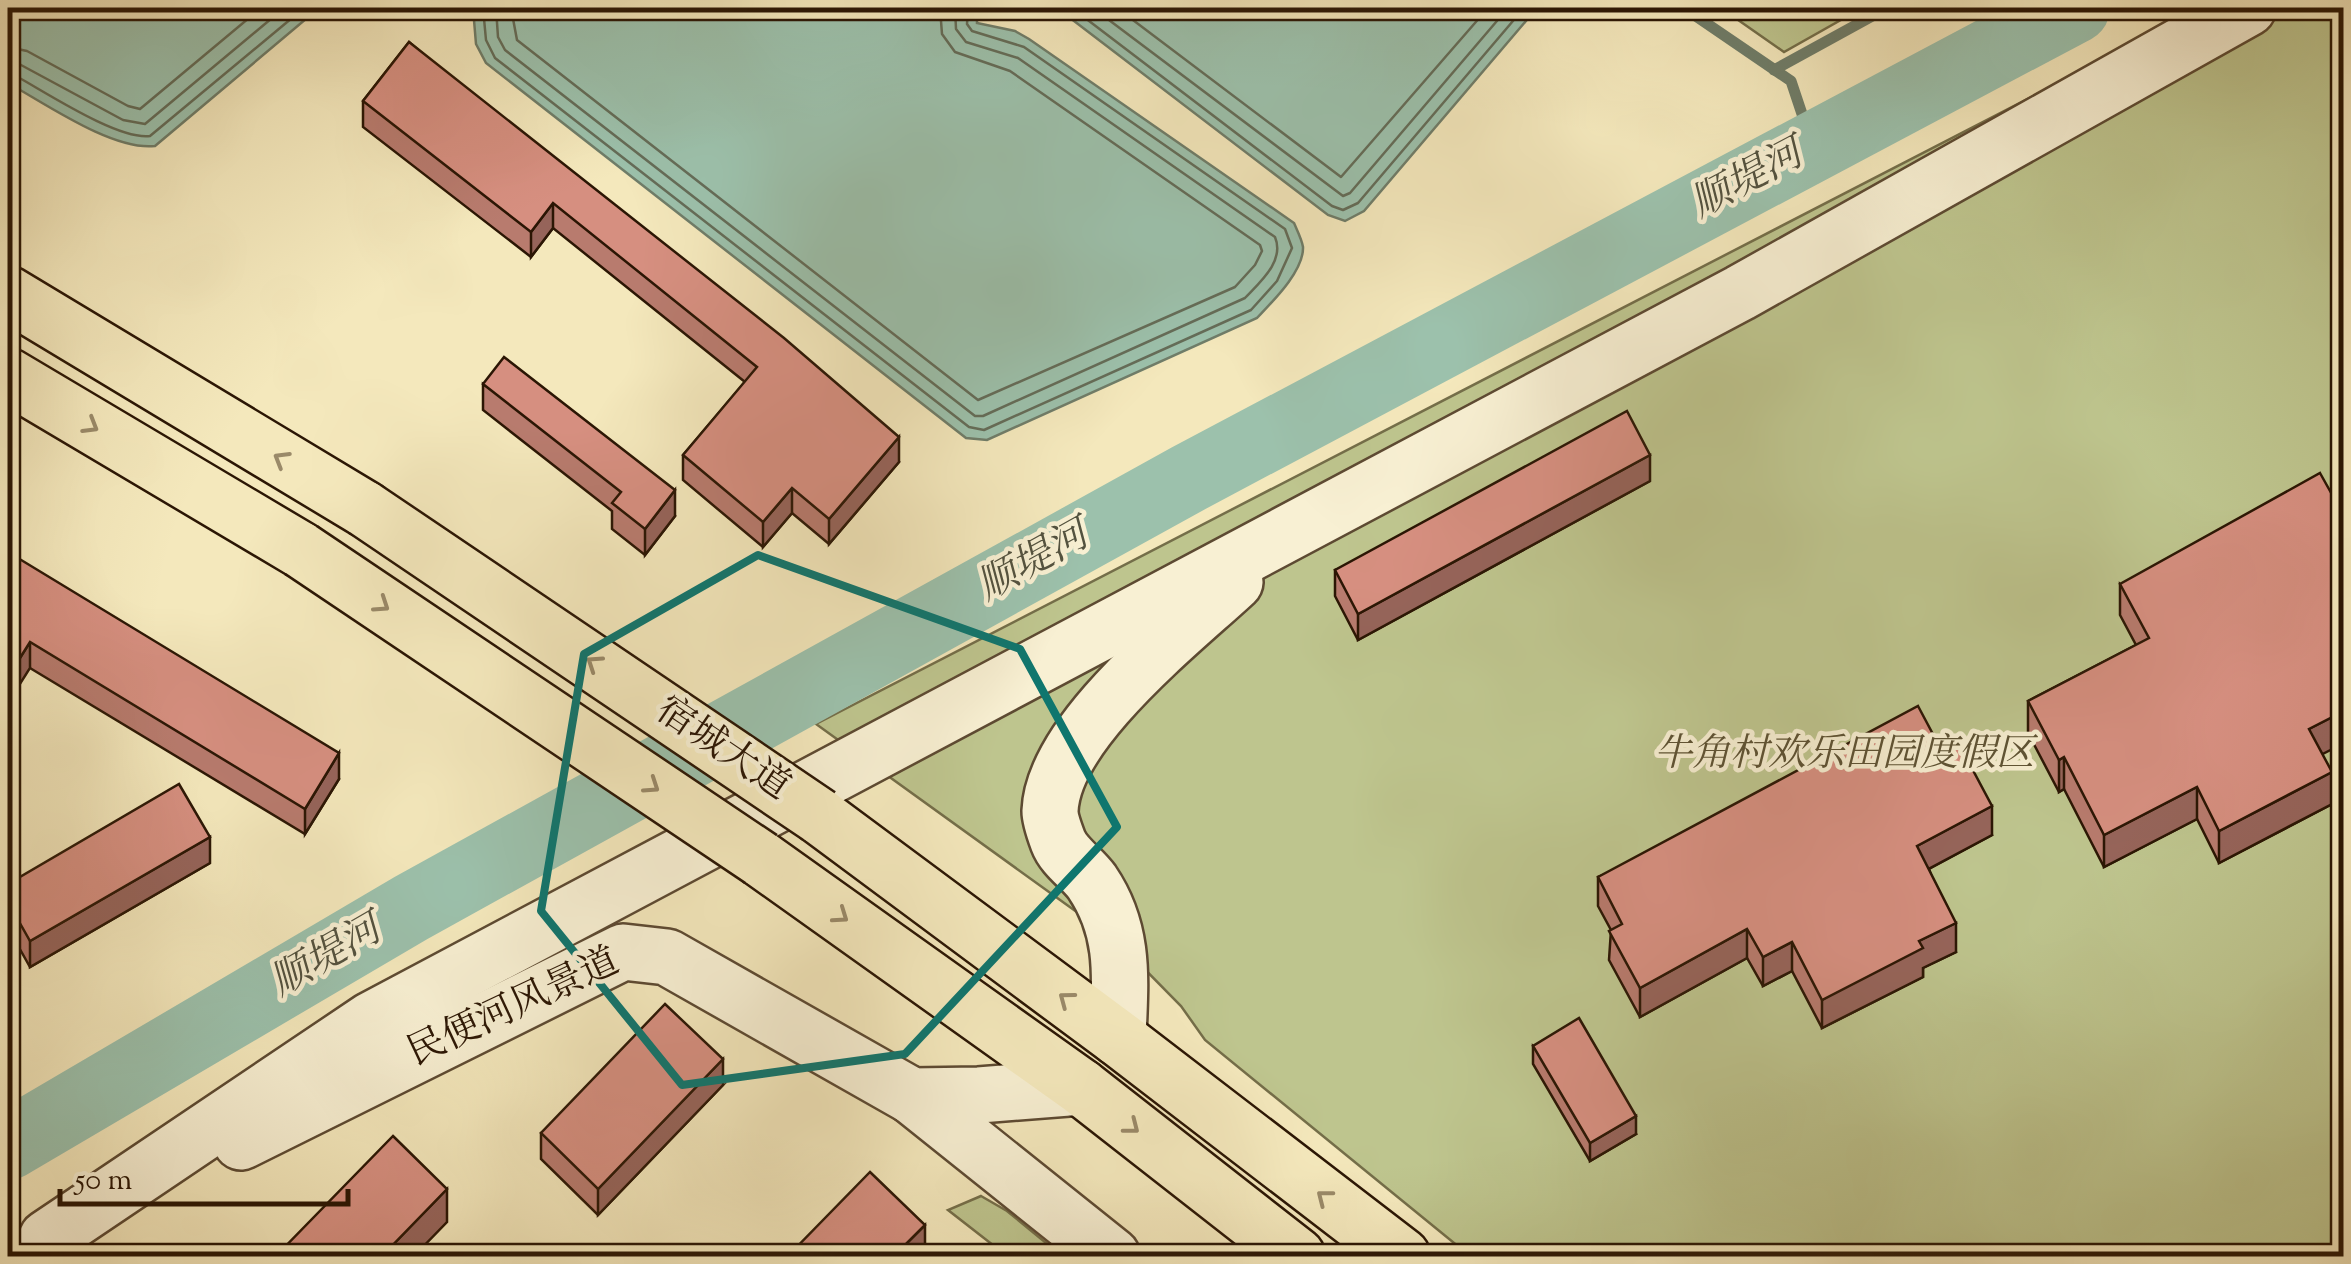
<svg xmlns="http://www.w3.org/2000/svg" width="2351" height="1264" viewBox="0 0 2351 1264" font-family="'Sorts Mill Goudy','Noto Serif SC',serif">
<rect width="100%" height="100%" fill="#f4e8bc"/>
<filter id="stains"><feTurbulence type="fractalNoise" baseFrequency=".002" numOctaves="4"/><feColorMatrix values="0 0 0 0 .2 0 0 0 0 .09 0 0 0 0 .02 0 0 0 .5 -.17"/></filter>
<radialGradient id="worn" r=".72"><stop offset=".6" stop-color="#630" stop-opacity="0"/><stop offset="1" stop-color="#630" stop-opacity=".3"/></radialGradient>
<g fill="#bec58e" stroke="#746e49" stroke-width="2.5">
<path d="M1721 8H1862L1784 52Z"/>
<path d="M2204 8H2343V1256H1470L1205 1040 1181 1006 1117 941 816 724Z"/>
<path d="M981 1196 1007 1211 1062 1256H1007L948 1210Z"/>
</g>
<g fill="#9cc1ac" stroke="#6f7d69" stroke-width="2.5">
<path d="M8 8H319L155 146C113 151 46 104 8 83Z"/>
<path d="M473 8H977V23L1015 31 1029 39 1294 223C1297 230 1302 240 1303 247 1304 271 1272 302 1257 318L987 440 966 438 486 63 476 44Z"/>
<path d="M1057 8H1537L1364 211 1345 221 1328 215Z"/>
</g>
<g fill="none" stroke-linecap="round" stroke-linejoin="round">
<g stroke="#646c58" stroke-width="2.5">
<path d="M483 8 486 40 495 58 969 427 984 430 1251 310 1277 281 1292 248 1285 229 1024 47 972 31 967 24 968 8"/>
<path d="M496 8 498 37 505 50 975 416H983L1245 298C1260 282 1285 261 1275 237L1018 58 966 42 956 29 955 8"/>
<path d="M511 8 517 40 978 400 1235 287 1255 265 1262 251 1260 245 1010 71 955 52 942 34 940 8"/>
<path d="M1072 8 1332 206 1343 210 1358 203 1524 8"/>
<path d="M1093 8 1343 196 1350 193 1508 8"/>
<path d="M1117 8 1341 177 1488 8"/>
<path d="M8 47 27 51 128 106 140 109 261 8"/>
<path d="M8 62 21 65 123 120 145 124 284 8"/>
<path d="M8 75 16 76C47 93 118 140 150 136L304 8"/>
</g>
<g stroke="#6f7d69" stroke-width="11">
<path d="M1684 8 1791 81 1813 147"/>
<path d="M1774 70 1887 8"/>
</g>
<path stroke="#9cc1ac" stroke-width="70" d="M8 1145 411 908 1189 478 2075 8"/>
<g stroke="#5d4a32" stroke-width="60">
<g id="minor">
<path d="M1118 1038C1120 981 1126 932 1092 882 1082 868 1064 857 1058 841 1055 833 1050 819 1050 811 1053 732 1180 633 1235 582"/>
<path d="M912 1096 1112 1256"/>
<path d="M241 1142 623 952 667 957 912 1096 979 1095 1081 1087"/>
<path d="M47 1238 371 1020 1740 293 2248 8"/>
</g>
</g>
<g stroke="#2b1604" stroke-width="60">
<g id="major">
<path d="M8 294 365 509"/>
<path d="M8 376 301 550"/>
<path d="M819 816 1118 1038 1402 1256"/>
<path d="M761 859 1081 1087 1297 1256"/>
</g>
</g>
<use href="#minor" stroke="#f8f0d3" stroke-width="55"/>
<use href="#major" stroke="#f4e8bc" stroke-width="55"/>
<g stroke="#2b1604" stroke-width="60" stroke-linecap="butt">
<g id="major-bridge">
<path d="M365 509 819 816"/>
<path d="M301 550 761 859"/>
</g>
</g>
<use href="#major-bridge" stroke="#f4e8bc" stroke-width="55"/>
</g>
<g fill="#b87b6e" stroke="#2b1604" stroke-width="2.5">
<path d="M409 42 899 462 829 544 792 513 763 547 683 480V455L745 382 553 228 531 257 363 127V101Z"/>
<path d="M483 384 675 516 645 555 612 529V511L483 410Z"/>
<path d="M1650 481 1358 640 1335 596V570Z"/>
<path d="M8 552 339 779 305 834 30 668Z"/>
<path d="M2120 584 2322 754 2332 804 2219 863 2197 819 2104 867 2064 789 2059 792 2028 733V701L2136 645 2120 615Z"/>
<path d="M1943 753 1992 835 1929 869 1956 952 1923 968V977L1822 1028 1792 971 1763 986 1747 958 1640 1017 1609 960 1611 930 1598 906V877Z"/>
<path d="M210 863 30 967 8 928V884Z"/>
<path d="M1533 1046 1636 1134 1590 1161 1533 1064Z"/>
<path d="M723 1085 598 1215 541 1159V1133Z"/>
</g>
<g fill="#96645a" stroke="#2b1604" stroke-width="2.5">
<path d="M553 203V228L531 257V232Z"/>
<path d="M899 437V462L829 544V519Z"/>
<path d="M1650 455V481L1358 640V614Z"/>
<path d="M792 488V513L763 547V522Z"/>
<path d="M675 490V516L645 555V529Z"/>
<path d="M30 642V668L8 703V677Z"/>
<path d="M2344 711V743L2309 761V729Z"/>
<path d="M339 753V779L305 834V809Z"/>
<path d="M2064 757V789L2059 792V760Z"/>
<path d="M2332 772V804L2219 863V831Z"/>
<path d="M2197 787V819L2104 867V835Z"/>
<path d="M1992 806V835L1917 875V846Z"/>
<path d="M210 837V863L30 967V941Z"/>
<path d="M1956 923V952L1923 968V977L1822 1028V1000L1919 941Z"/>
<path d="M1747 929V958L1640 1017V988Z"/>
<path d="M1792 942V971L1763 986V957Z"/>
<path d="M723 1059V1085L598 1215V1189Z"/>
<path d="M1636 1116V1134L1590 1161V1143Z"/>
<path d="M447 1189V1222L414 1256H382Z"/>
<path d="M925 1225V1256H894Z"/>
</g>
<g fill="#d68f80" stroke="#2b1604" stroke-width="2.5">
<path d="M409 42 784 338 899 437 829 519 792 488 763 522 683 455 757 367 553 203 531 232 363 101Z"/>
<path d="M504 357 675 490 645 529 612 503 621 492 483 384Z"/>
<path d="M1627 411 1650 455 1358 614 1335 570Z"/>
<path d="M2320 473 2344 516V711L2309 729 2332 772 2219 831 2197 787 2104 835 2064 757 2059 760 2028 701 2149 638 2120 584Z"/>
<path d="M8 552 339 753 305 809 30 642 8 677Z"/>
<path d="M1918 706 1943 753 1959 744 1992 806 1917 846 1956 923 1919 941 1923 948 1822 1000 1792 942 1763 957 1747 929 1640 988 1609 931 1622 924 1598 877Z"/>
<path d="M179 784 210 837 30 941 8 902V884Z"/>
<path d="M665 1004 723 1059 598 1189 541 1133Z"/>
<path d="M1579 1018 1636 1116 1590 1143 1533 1046Z"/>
<path d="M393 1136 447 1189 382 1256H276Z"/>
<path d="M870 1172 925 1225 894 1256H788Z"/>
</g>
<defs><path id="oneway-chevron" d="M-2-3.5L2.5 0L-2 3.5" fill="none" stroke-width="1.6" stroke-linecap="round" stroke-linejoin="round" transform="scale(2.5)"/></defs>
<g stroke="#9a8a69">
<use href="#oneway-chevron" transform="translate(91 426) rotate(31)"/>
<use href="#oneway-chevron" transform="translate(281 459) rotate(-149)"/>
<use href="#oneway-chevron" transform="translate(382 605) rotate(34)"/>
<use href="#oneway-chevron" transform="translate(594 663) rotate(-146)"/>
<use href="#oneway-chevron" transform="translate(652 786) rotate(34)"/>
<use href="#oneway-chevron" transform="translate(841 916) rotate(35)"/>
<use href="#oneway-chevron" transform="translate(1066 999) rotate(-143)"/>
<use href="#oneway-chevron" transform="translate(1132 1127) rotate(38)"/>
<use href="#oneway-chevron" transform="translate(1324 1197) rotate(-142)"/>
</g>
<path fill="none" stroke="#0f766e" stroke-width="8" stroke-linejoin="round" d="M758 555 1020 649 1117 827 905 1054 682 1085 541 911 584 654Z"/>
<g text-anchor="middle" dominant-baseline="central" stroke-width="9" stroke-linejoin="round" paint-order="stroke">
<g font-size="38" fill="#2b1604" stroke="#f8f0d3">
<text transform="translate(722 750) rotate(34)">宿城大道</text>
<text transform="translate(514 1009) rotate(-25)">民便河风景道</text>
</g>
<g font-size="38" font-style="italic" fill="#5e5334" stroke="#f8f0d3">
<text x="1844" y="756">牛角村欢乐田园度假区</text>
</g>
<g font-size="40" font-style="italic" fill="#53523f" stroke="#f8f0d3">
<text transform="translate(1748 181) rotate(-28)">顺堤河</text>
<text transform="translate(1034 563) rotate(-29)">顺堤河</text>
<text transform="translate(327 958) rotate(-30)">顺堤河</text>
</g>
</g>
<rect width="2351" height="1264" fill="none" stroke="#f4e8bc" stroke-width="40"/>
<rect x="10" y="10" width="2331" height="1244" fill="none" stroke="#2b1604" stroke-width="5"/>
<rect x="20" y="20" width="2311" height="1224" fill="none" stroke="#2b1604" stroke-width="2.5"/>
<path d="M60 1189v15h288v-15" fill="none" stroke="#2b1604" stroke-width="5"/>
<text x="75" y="1189" font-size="30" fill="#2b1604" stroke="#f8f0d3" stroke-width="8" paint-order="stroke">50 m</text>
<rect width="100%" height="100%" filter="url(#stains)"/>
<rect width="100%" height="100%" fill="url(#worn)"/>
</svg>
